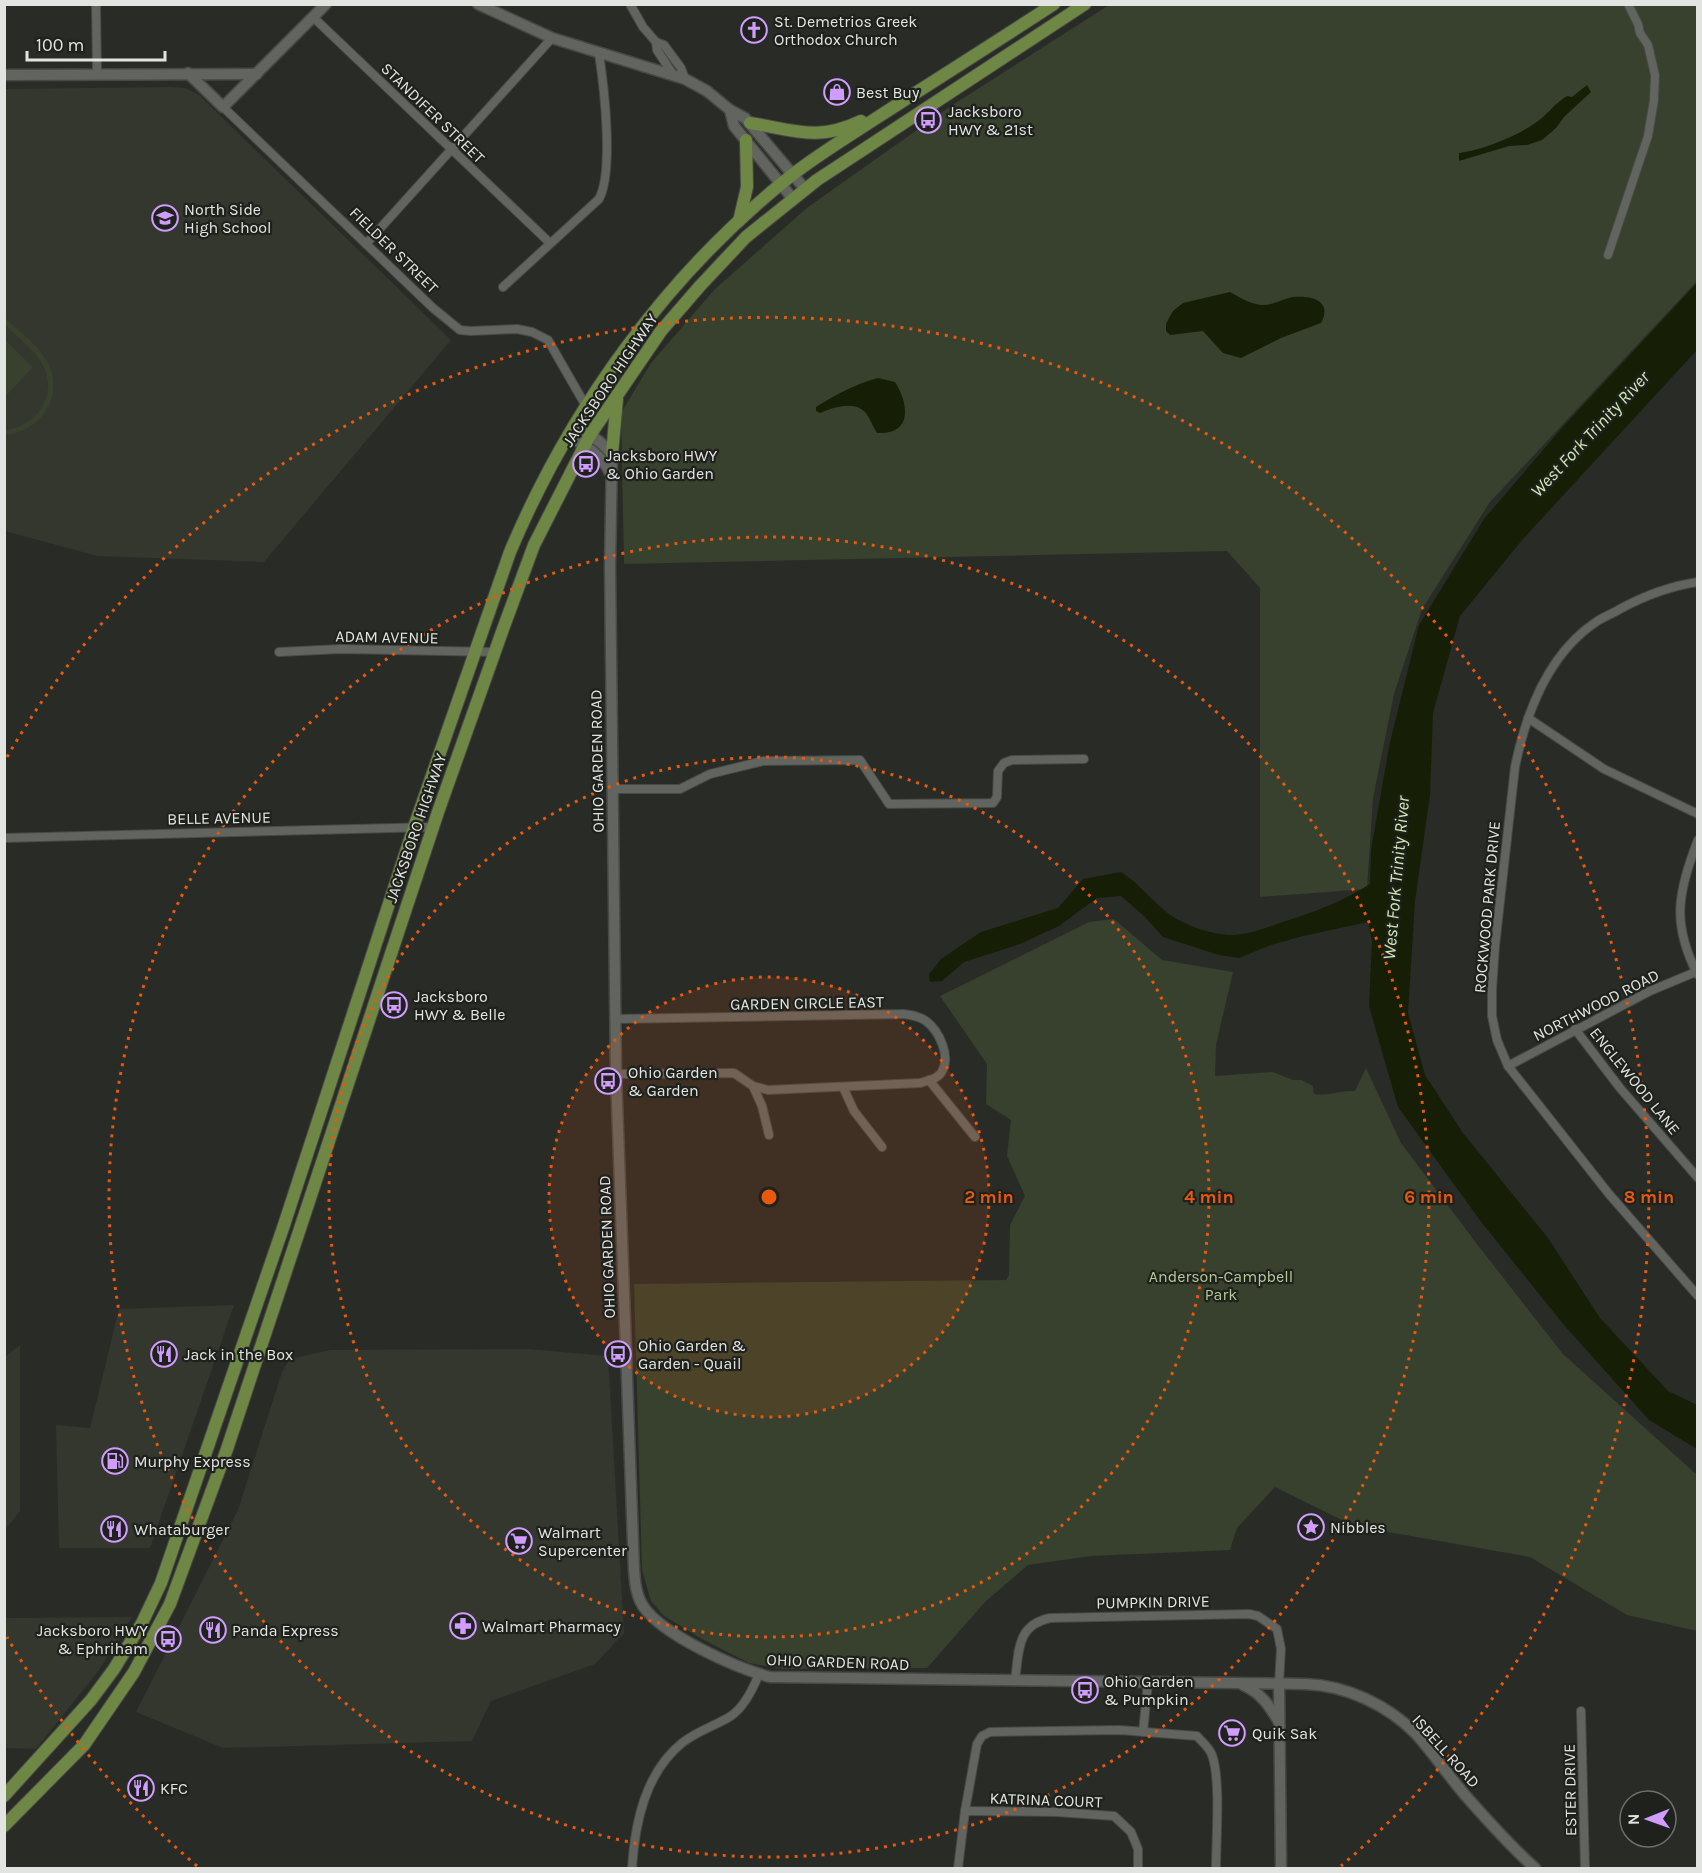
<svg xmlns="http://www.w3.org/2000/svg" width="1702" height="1873" viewBox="0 0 1702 1873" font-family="Karla,sans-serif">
<rect width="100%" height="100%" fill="#292b27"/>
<g fill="#33372e">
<path d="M171 87 185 88 199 95 451 340 264 562 97 556 5 531 4 89Z"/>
<path d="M234 1305 150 1548H59L56 1425 90 1428 119 1309Z"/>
<path d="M20 1345V1511L5 1530V1357Z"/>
<path d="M528 1349 608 1356 624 1633 595 1664 491 1701 472 1741 223 1748 136 1712 238 1510 282 1372 290 1359 330 1350Z"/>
<path d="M132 1617 99 1670 36 1749 5 1748V1618Z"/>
</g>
<g fill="#38402e">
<path d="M1109 5H1697V281L1490 502 1422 609 1394 694 1373 798 1367 889 1260 897V588L1227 551 624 564 621 413 651 363 715 289 808 207 951 106Z"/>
<path d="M5 318C18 331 37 344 47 361 66 395 41 432 5 435V430C38 427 60 392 41 362 32 348 17 336 5 325Z"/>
<path d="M5 340 33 367 5 397H4Z"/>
<path d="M1114 919 1162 960 1233 972 1216 1045 1215 1076 1273 1072 1293 1080H1301L1313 1086 1314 1094C1329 1096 1341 1090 1355 1091L1366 1068 1401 1143 1480 1248 1563 1354 1697 1475V1631L1627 1615 1530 1557 1354 1526 1275 1487 1237 1528 1230 1550 1091 1556 1028 1565 985 1602 927 1668 783 1669 749 1663 702 1639 664 1616 651 1601 642 1570 634 1284 1006 1280 1009 1275 1010 1225 1025 1196 1007 1156 1011 1120 986 1104 987 1064 940 996 1089 922Z"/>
</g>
<g fill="#161f06">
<path d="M1587 85 1591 92 1564 117 1556 128 1542 140 1527 145 1509 146 1459 161V153C1482 150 1520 135 1538 121 1549 113 1554 104 1567 96L1572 97Z"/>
<path d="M1697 283V350L1523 539 1460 616 1433 713 1430 795 1415 901 1408 1013 1425 1075 1463 1133 1548 1238 1600 1318 1668 1391 1697 1405V1449L1649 1420 1564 1325 1482 1223 1398 1107 1369 1006 1372 941 1368 922 1303 936 1271 945 1239 958 1219 955 1163 937 1144 916 1121 896 1097 898 1059 926 1020 944 964 962 942 981 930 982 929 974 941 959 981 932 1058 908 1083 879 1121 872C1140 884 1152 901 1169 914 1184 925 1215 936 1234 935 1252 934 1270 926 1286 921 1316 911 1344 901 1370 884L1371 850 1390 742 1419 625 1484 519 1561 429Z"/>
<path d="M1230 292C1239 297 1250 304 1261 305 1272 306 1282 299 1293 297 1312 295 1333 301 1321 323L1281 338 1241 358 1223 353 1203 331 1170 335 1166 331V324L1169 318 1173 311 1183 303Z"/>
<path d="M878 378 895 382C909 404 913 435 877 433 873 427 871 421 868 416 858 399 834 407 820 413L816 411V407C837 394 855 384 878 378Z"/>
</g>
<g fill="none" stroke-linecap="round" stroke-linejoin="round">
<g stroke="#484946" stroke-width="10">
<g id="street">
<path d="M96 4 97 74"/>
<path d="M630 4 643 27 656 42 664 45 681 68 685 79"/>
<path d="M313 17 550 243"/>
<path d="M656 42 657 50 674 76"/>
<path d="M223 107 433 308 460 330 471 331 517 329 532 332 548 340 587 408"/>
<path d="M366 244 552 38"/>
<path d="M1608 255 1648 136 1654 100 1655 75 1648 45 1640 33 1638 24 1628 4"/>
<path d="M503 287 599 199C614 171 604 86 599 54"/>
<path d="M1698 582C1670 586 1644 596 1620 609 1612 614 1603 617 1596 622 1548 654 1526 713 1515 767L1495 946 1492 990V1016L1497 1040 1508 1066 1609 1194 1698 1296"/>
<path d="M279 652 341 649 494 652"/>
<path d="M1528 718 1604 769 1698 814"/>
<path d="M612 789H680L710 774 763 761 860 760 889 804 993 803 997 797 998 771 1004 763 1012 760 1084 759"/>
<path d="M4 838 433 827"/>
<path d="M1698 840C1678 891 1671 924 1698 975"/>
<path d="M615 1019 903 1014C912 1015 919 1016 926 1021 939 1031 952 1057 941 1073 937 1079 927 1081 920 1083L768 1090 753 1086 734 1073 616 1074"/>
<path d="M1575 1029 1620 1088 1698 1178"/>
<path d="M1508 1066 1650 991 1698 971"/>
<path d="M929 1080 975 1137"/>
<path d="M753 1086 762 1106 769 1135"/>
<path d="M843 1087 854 1111 882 1147"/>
<path d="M1015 1681C1019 1652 1016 1625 1050 1618L1249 1614 1258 1616 1277 1629 1281 1649 1279 1683"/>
<path d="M1581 1711 1585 1868"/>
<path d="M1143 1732 1148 1682"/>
<path d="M965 1811 1056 1812 1114 1816 1131 1832 1138 1849V1868"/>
<path d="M632 1868C635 1823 645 1773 682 1743 697 1731 715 1726 731 1716 744 1707 753 1689 759 1674"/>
<path d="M958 1868 965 1811 977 1744 982 1736 990 1732 1120 1730 1197 1736C1202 1742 1209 1747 1212 1755 1221 1780 1216 1839 1216 1868"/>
</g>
</g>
<g stroke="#484946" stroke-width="13">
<g id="secondary">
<path d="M478 4 552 38 685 79 707 91 730 110 745 118 805 189"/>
<path d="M188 73 223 107 326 4"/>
<path d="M4 75 257 74"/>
<path d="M730 110 734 126 793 199"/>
<path d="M575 425 600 442 612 454 610 567 616 1074 634 1570C635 1582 636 1595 643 1606 662 1635 736 1668 770 1677L1305 1684C1345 1685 1388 1705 1416 1734 1433 1753 1448 1775 1465 1795 1487 1820 1510 1846 1535 1868"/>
<path d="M568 436C586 446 601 454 610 473"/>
<path d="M1279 1683 1281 1868"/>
<path d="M1243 1685C1261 1693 1269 1705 1279 1722"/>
</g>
</g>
<g stroke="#484946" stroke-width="14">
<g id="primary">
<path d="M750 123C795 130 817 142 861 121"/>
<path d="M739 221 747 187 746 140"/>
<path d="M612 454 617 399"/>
<path d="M4 1796 91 1700 114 1669 142 1623 161 1583 284 1225 414 827 510 552C571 407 668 273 792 175 819 154 849 136 878 117 937 79 996 42 1054 4"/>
<path d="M4 1826 84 1745 134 1672 170 1604 227 1449 438 812 503 629 534 545 590 435 661 331 700 286 746 237 817 180 1085 4"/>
</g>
</g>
<use href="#street" stroke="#626460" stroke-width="8"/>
<use href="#secondary" stroke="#626460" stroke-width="10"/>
<use href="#primary" stroke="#6f8745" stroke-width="12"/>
</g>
<circle cx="769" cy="1197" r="220" fill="#e8590c" fill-opacity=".12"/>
<g fill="none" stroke="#e8590c" stroke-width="3" stroke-dasharray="3 6">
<circle cx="769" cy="1197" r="220"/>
<circle cx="769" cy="1197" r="440"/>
<circle cx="769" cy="1197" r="660"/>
<path d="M197 1866A880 880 0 0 1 7 1637M7 757A880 880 0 1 1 1341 1866"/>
</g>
<defs>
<g id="church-ring" transform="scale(1.35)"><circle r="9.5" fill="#1f211d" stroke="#d09dff" stroke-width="1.5"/><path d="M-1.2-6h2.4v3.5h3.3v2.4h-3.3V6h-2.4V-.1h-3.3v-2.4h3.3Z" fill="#d09dff"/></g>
<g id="shop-ring" transform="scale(1.35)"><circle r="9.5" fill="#1f211d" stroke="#d09dff" stroke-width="1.5"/><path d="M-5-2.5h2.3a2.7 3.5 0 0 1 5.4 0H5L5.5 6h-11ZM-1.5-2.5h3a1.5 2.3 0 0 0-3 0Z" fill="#d09dff"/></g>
<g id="bus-ring" transform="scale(1.35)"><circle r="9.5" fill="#1f211d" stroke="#d09dff" stroke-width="1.5"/><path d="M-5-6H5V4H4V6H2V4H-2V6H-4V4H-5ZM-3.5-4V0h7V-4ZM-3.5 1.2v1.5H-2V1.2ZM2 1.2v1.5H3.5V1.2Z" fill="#d09dff"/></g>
<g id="school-ring" transform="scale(1.35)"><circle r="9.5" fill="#1f211d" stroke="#d09dff" stroke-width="1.5"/><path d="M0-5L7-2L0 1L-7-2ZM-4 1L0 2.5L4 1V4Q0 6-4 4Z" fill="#d09dff"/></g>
<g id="restaurant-ring" transform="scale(1.35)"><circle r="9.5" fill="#1f211d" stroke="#d09dff" stroke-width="1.5"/><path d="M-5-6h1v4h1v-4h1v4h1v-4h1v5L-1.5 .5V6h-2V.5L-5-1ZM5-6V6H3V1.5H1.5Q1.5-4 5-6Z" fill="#d09dff"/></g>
<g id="fuel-ring" transform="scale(1.35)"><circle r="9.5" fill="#1f211d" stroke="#d09dff" stroke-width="1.5"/><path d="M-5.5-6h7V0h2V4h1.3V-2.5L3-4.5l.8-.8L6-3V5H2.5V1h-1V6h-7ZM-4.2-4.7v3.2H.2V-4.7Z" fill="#d09dff"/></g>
<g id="sight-ring" transform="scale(1.35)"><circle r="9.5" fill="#1f211d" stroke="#d09dff" stroke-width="1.5"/><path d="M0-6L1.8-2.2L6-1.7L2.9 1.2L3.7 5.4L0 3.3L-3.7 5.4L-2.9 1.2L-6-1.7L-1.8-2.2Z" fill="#d09dff"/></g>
<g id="supermarket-ring" transform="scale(1.35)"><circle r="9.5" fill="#1f211d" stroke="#d09dff" stroke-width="1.5"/><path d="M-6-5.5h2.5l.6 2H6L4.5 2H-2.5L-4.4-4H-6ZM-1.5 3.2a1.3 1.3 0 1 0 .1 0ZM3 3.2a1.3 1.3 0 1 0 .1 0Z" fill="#d09dff"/></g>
<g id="pharmacy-ring" transform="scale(1.35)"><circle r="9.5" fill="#1f211d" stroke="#d09dff" stroke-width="1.5"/><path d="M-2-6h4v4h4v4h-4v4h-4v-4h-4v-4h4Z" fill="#d09dff"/></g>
</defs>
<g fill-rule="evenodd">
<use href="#church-ring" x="754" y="30"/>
<use href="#shop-ring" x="837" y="92"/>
<use href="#bus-ring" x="928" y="120"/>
<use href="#school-ring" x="165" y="218"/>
<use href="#bus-ring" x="586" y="464"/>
<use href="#bus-ring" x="394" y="1005"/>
<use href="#bus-ring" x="608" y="1081"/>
<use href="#restaurant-ring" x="164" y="1354"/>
<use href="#bus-ring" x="618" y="1354"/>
<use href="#fuel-ring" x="115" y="1461"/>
<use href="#sight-ring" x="1311" y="1527"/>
<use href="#restaurant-ring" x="114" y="1529"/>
<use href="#supermarket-ring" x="519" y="1541"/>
<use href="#pharmacy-ring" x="463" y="1626"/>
<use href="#restaurant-ring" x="213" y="1630"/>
<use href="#bus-ring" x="168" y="1639"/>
<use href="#bus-ring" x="1085" y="1690"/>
<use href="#supermarket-ring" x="1232" y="1733"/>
<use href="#restaurant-ring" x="141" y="1788"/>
</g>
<g text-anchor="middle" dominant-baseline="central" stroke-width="4.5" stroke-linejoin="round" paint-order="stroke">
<g font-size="16" fill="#e2e4e1" stroke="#1f211d" text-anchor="start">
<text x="774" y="21">St. Demetrios Greek<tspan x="774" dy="18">Orthodox Church</tspan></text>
<text x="856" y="92">Best Buy</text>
<text x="948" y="111">Jacksboro<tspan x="948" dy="18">HWY &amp; 21st</tspan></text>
<text x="184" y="209">North Side<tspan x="184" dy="18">High School</tspan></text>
<text x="606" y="455">Jacksboro HWY<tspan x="606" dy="18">&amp; Ohio Garden</tspan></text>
<text x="414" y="996">Jacksboro<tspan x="414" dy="18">HWY &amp; Belle</tspan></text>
<text x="628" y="1072">Ohio Garden<tspan x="628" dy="18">&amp; Garden</tspan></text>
<text x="638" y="1345">Ohio Garden &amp;<tspan x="638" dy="18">Garden - Quail</tspan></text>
<text x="184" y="1354">Jack in the Box</text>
<text x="134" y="1461">Murphy Express</text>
<text x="1330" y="1527">Nibbles</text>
<text x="134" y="1529">Whataburger</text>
<text x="538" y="1532">Walmart<tspan x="538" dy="18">Supercenter</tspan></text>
<text x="482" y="1626">Walmart Pharmacy</text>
<text x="148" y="1630" text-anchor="end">Jacksboro HWY<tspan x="148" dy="18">&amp; Ephriham</tspan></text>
<text x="232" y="1630">Panda Express</text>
<text x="1104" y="1681">Ohio Garden<tspan x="1104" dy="18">&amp; Pumpkin</tspan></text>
<text x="1252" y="1733">Quik Sak</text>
<text x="160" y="1788">KFC</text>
</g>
<g font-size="16" fill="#e2e4e1" stroke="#1f211d">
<text transform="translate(433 113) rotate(44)">STANDIFER STREET</text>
<text transform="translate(394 250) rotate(44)">FIELDER STREET</text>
<text transform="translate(610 380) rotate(-56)">JACKSBORO HIGHWAY</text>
<text transform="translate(387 637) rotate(1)">ADAM AVENUE</text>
<text transform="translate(597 761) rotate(-91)">OHIO GARDEN ROAD</text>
<text transform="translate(219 818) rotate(-1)">BELLE AVENUE</text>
<text transform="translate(416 828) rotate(-71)">JACKSBORO HIGHWAY</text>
<text transform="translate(1487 907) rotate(-85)">ROCKWOOD PARK DRIVE</text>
<text transform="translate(807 1003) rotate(-1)">GARDEN CIRCLE EAST</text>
<text transform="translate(1596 1005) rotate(-27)">NORTHWOOD ROAD</text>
<text transform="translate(1635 1081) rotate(51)">ENGLEWOOD LANE</text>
<text transform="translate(607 1247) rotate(-92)">OHIO GARDEN ROAD</text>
<text transform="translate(1153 1602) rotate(-1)">PUMPKIN DRIVE</text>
<text transform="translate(838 1662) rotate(2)">OHIO GARDEN ROAD</text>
<text transform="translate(1446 1751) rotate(48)">ISBELL ROAD</text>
<text transform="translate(1570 1790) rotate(-91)">ESTER DRIVE</text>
<text transform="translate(1046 1800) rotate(2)">KATRINA COURT</text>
</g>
<g font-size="16" fill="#b4ca96" stroke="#1f211d">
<text x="1221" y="1276">Anderson-Campbell<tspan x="1221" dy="18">Park</tspan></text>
</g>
<g font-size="18" font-style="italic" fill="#d2eab4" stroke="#1f211d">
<text transform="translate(1590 434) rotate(-47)">West Fork Trinity River</text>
<text transform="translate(1396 878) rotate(-85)">West Fork Trinity River</text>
</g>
</g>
<circle cx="769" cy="1197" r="9" fill="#e8590c" stroke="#1f211d" stroke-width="3"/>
<g font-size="18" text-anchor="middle" font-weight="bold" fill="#e8590c" stroke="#1f211d" stroke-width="4.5" stroke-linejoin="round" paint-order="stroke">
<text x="989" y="1203">2 min</text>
<text x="1209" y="1203">4 min</text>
<text x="1429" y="1203">6 min</text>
<text x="1649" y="1203">8 min</text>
</g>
<rect width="1702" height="1873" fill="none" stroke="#e2e4e1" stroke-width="12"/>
<g transform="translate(1648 1819) rotate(269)"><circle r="28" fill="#1f211d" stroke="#6d6f6b" stroke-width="1.5"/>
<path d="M0-4.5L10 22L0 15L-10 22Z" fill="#d09dff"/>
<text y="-9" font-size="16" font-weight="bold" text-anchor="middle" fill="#e2e4e1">N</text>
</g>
<path d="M27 51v9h138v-9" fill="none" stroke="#e2e4e1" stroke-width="3"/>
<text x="36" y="51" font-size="18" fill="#e2e4e1" stroke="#1f211d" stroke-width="4.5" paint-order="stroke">100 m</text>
</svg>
